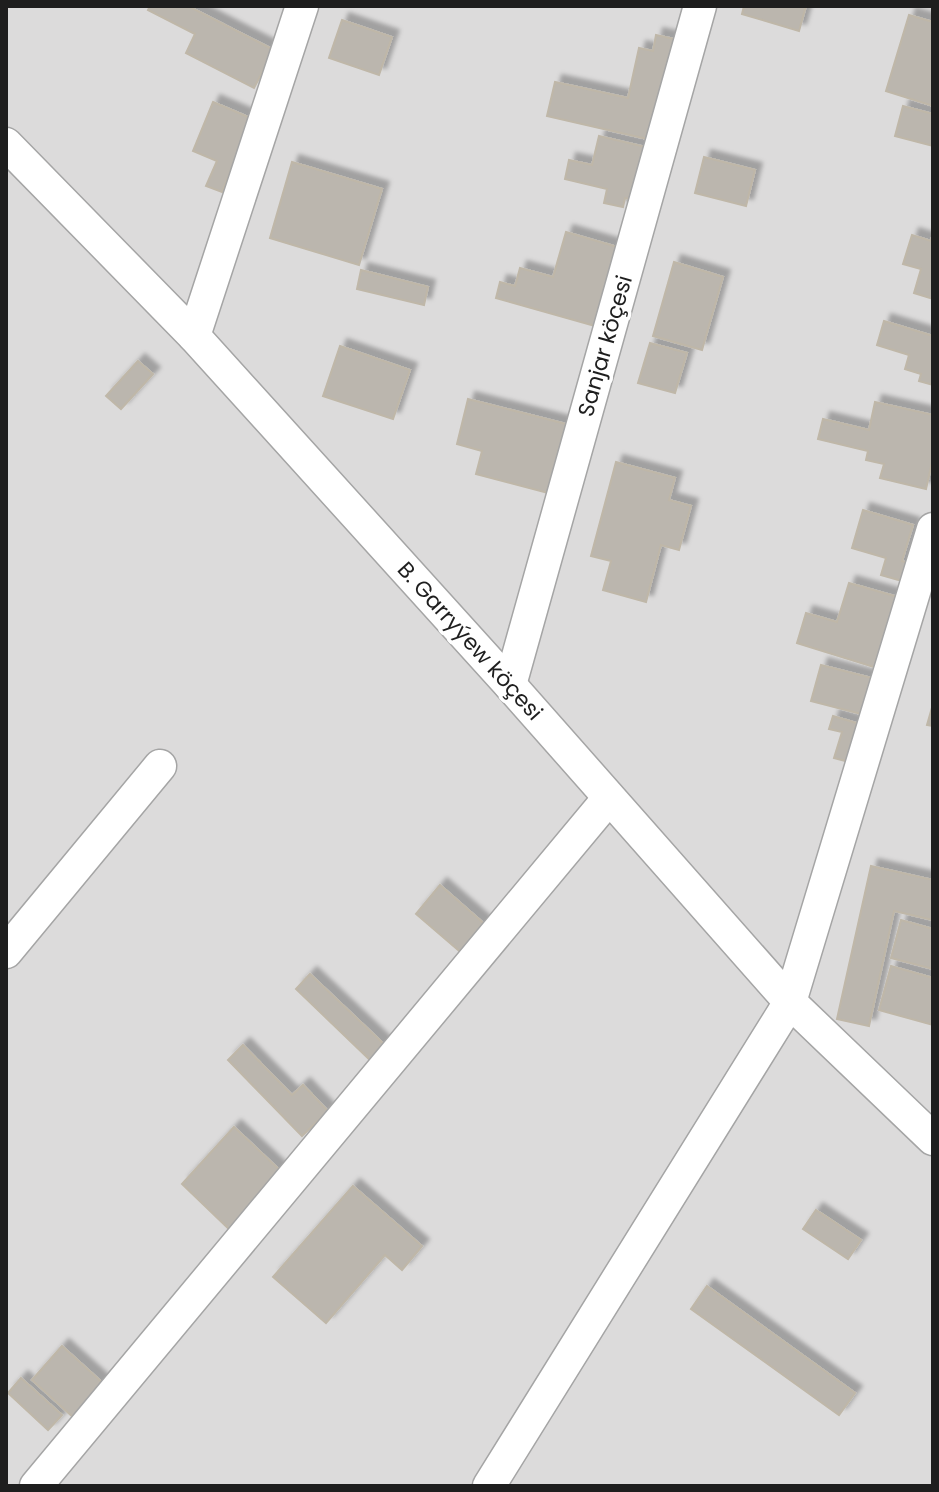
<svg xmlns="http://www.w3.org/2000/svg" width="939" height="1492" viewBox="0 0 939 1492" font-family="Poppins,sans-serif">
<defs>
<filter id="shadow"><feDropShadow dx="7" dy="-7" stdDeviation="2" flood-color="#0004"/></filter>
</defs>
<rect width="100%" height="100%" fill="#eeede5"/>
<rect fill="#dcdbdb" x="6" y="6" width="927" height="1480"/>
<g fill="#bbb6ae" stroke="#bfb7a8" stroke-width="2" filter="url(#shadow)">
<path d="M150 6H188L274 50 254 88 186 53 195 34 148 10Z"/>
<path d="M744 6H806L799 31 742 14Z"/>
<path d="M909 15 933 22V106L886 91Z"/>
<path d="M342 20 392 37 379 75 329 58Z"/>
<path d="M656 35 679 40 656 141 547 116 555 82 628 98 639 48 653 51Z"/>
<path d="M213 102 253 119 222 192 206 186 217 161 193 151Z"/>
<path d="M903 106 933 114V146L895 136Z"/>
<path d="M599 136 654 149 642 202 625 198 623 207 604 203 607 189 565 179 569 160 592 165Z"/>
<path d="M704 157 755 170 746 206 695 193Z"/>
<path d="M292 162 382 189 359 265 270 238Z"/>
<path d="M566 232 624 249 602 328 496 298 500 282 515 286 520 268 553 277Z"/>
<path d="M933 233V299L914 293 921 269 903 264 912 235 931 241Z"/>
<path d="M674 262 723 277 702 350 653 336Z"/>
<path d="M361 270 428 287 424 305 357 289Z"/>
<path d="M884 321 933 336V385L919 381 921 374 905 369 909 355 877 345Z"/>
<path d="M650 343 687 353 675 393 638 383Z"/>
<path d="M340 346 410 370 393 419 323 396Z"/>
<path d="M138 361 153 374 121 409 106 396Z"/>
<path d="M468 399 570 425 552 494 476 474 482 451 457 444Z"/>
<path d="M875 402 933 415V458L926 489 880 478 884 464 866 460 868 451 818 439 823 419 869 430Z"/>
<path d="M616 462 675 478 669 500 691 506 679 550 661 545 646 602 603 590 611 561 591 556Z"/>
<path d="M863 510 913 525 902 561 908 563 902 581 881 575 886 558 852 548Z"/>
<path d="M849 583 898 597 877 668 797 643 806 613 837 622Z"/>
<path d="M821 665 879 680 869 716 811 701Z"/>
<path d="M933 704V726L927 725Z"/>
<path d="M833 716 863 725 853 763 834 758 842 732 829 729Z"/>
<path d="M871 866 933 880V920L894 911 869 1026 837 1019Z"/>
<path d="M440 885 488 927 464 955 416 914Z"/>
<path d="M901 920 933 929V969L891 958Z"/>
<path d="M891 966 933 978V1025L879 1010Z"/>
<path d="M310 974 386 1046 371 1061 296 989Z"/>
<path d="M243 1045 292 1095 303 1085 328 1111 302 1136 228 1060Z"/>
<path d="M234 1127 285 1175 232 1232 182 1184Z"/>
<path d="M353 1186 422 1246 402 1270 385 1255 326 1323 273 1277Z"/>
<path d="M816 1210 861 1240 848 1259 803 1229Z"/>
<path d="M707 1286 855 1393 839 1415 691 1309Z"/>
<path d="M62 1346 104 1384 74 1418 32 1380Z"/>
<path d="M21 1378 62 1415 48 1430 8 1393Z"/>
</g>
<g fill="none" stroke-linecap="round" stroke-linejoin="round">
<g stroke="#a5a5a5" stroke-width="35">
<g id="minor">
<path d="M6 144 194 336 510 685 790 1002 933 1139"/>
<path d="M194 336 302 6"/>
<path d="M510 685 700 6"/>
<path d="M6 952 160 766"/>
<path d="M36 1486 609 798"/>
<path d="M489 1486 790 1002 933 529"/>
</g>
</g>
<use href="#minor" stroke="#fff" stroke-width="32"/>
</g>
<g text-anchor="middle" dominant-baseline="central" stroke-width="7" stroke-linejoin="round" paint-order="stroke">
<g font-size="22" fill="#1e1e1e" stroke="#fff">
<text transform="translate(605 346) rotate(-74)">Sanjar köçesi</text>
<text transform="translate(470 641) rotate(48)">B. Garryýew köçesi</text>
</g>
</g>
<rect width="939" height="1492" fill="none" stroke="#1e1e1e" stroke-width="16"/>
</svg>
